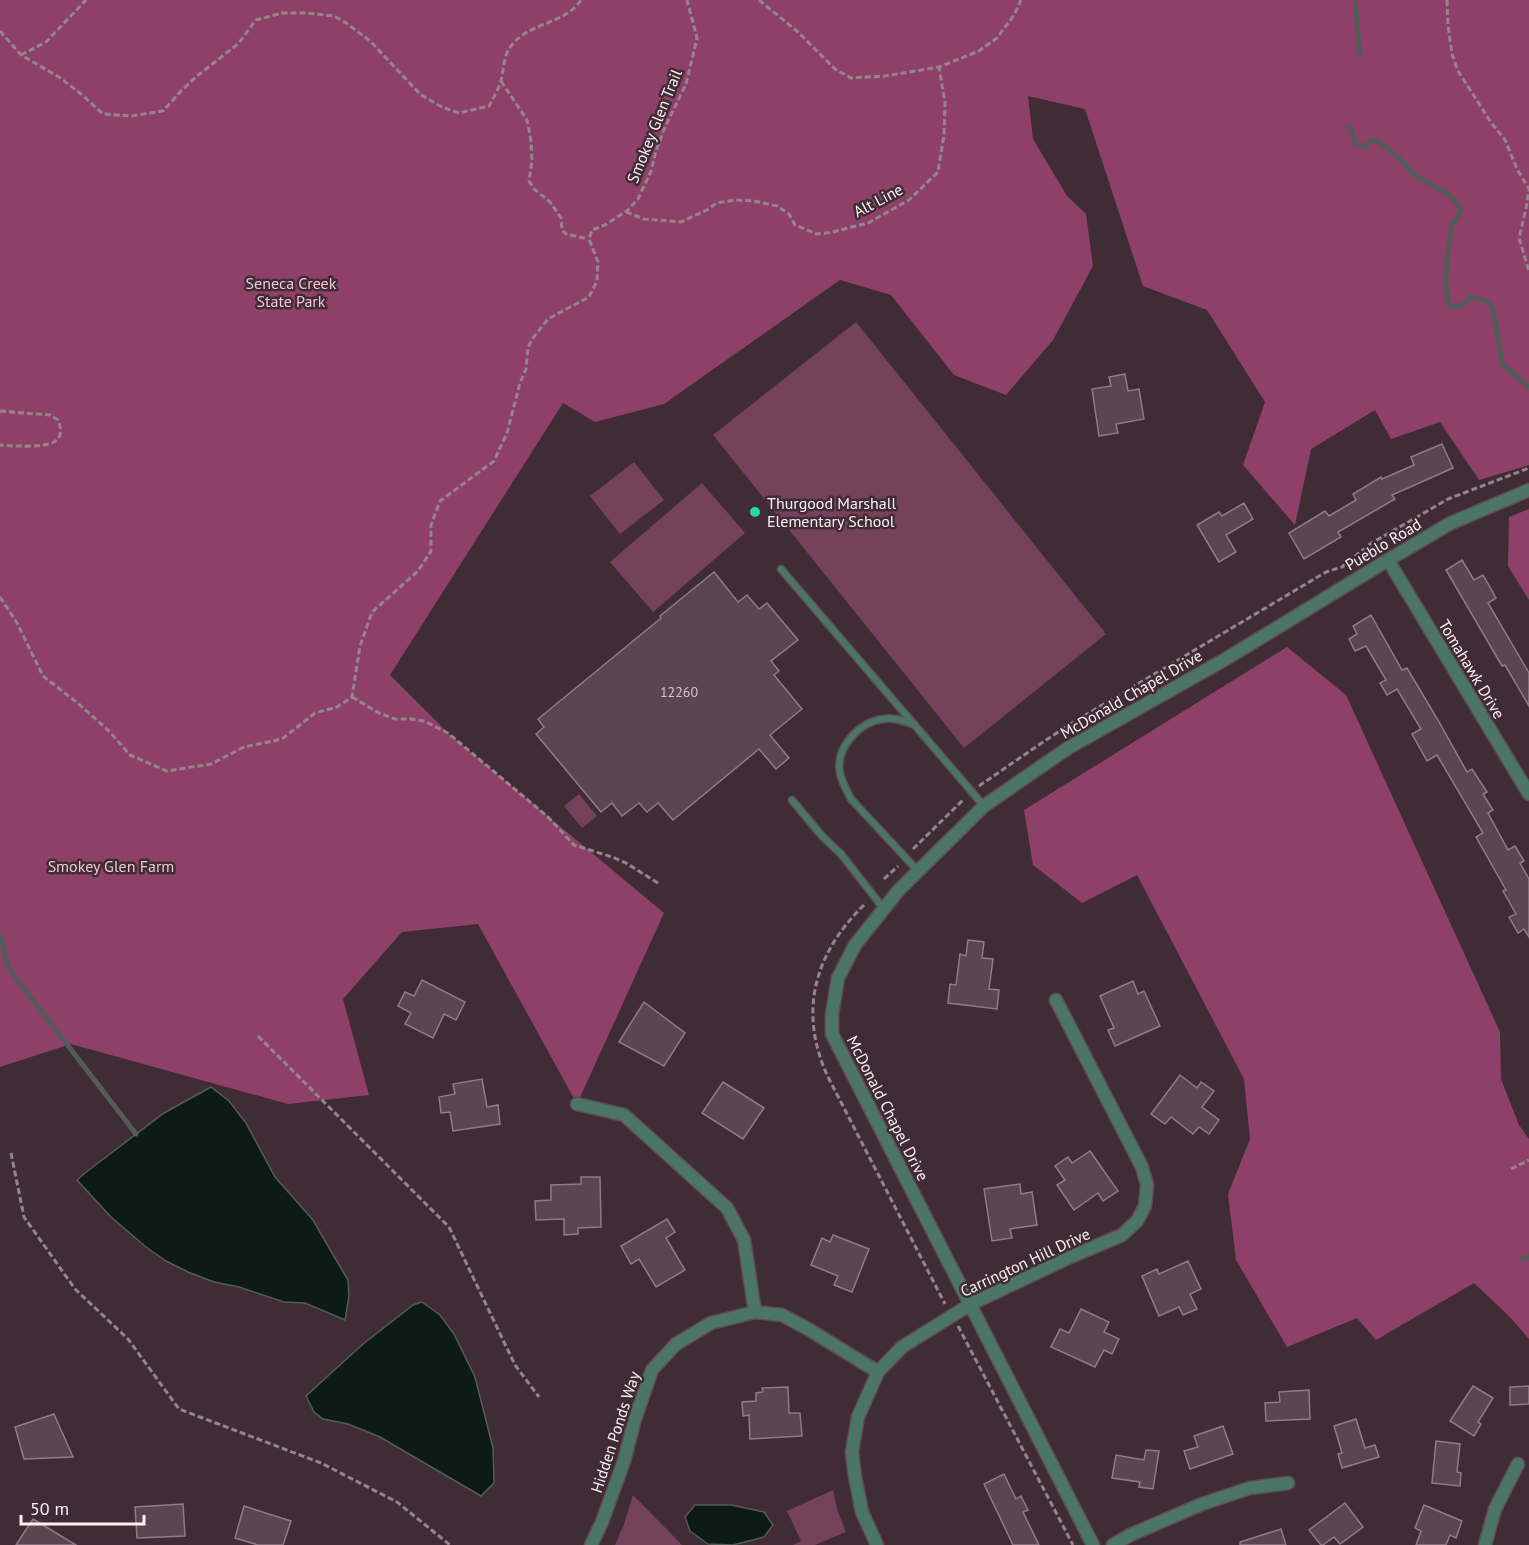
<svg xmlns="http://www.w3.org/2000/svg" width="1529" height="1545" viewBox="0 0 1529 1545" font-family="'PT Sans',sans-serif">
<rect width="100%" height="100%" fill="#402c35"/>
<g fill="#74435b">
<path d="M856 322 1106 634 964 748 713 435Z"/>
<path d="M634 462 664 500 620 534 590 496Z"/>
<path d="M702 483 745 533 653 612 610 562Z"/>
<path d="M579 794 597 816 582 828 564 806Z"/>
<path d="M833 1490 837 1509 846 1532 815 1545H793L801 1541 787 1511Z"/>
<path d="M633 1495 682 1545H615L624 1524Z"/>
</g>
<g fill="#8f4069">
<path d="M0 0H1529V465L1479 480 1440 422 1391 439 1375 410 1311 449 1295 525 1243 465 1265 402 1207 310 1143 286 1085 109 1028 96 1033 139 1067 196 1086 214 1093 266 1053 340 1006 395 954 375 891 295 840 280 664 404 595 422 563 403 390 675 448 733 664 913 577 1104 478 924 402 932 343 999 369 1095 288 1104 71 1044 0 1067Z"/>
<path d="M1529 509V600L1508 566 1509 517Z"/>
<path d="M1287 647 1346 695 1500 1032 1501 1079 1519 1125 1529 1139V1339L1510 1317 1474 1283 1376 1340 1357 1318 1287 1347 1236 1260 1228 1194 1250 1139 1244 1079 1137 875 1082 903 1033 865 1024 810Z"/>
</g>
<g fill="#0c1b16" stroke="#545b59" stroke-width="1.5">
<path d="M211 1087 229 1101 246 1123 275 1177 313 1220 335 1258 348 1280 349 1296 345 1320 305 1303 284 1302 239 1287 214 1282 188 1272 166 1261 146 1247 111 1217 77 1180 85 1173 164 1113Z"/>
<path d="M422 1302 440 1315 454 1334 475 1377 493 1448 494 1483 481 1496 380 1437 348 1424 323 1419 314 1412 306 1396 363 1344 413 1305Z"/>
<path d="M695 1505H731L764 1512 773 1525 764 1537 733 1545 708 1544 690 1531 685 1517Z"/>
</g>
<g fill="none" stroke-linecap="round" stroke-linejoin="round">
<g stroke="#545b59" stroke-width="5">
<path d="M1355 0 1360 57"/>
<path d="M1349 126 1356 144 1365 147 1372 140H1375L1395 154 1416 176 1449 195 1461 208 1457 219 1452 223C1449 246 1442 284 1449 306H1462L1471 297C1478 297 1489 301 1493 308L1502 364 1529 387"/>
<path d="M0 935 9 969 136 1134"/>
<path d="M1522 1259 1529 1256"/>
</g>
</g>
<g fill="#5b464f" stroke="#917a84" stroke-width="1.5">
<path d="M1125 374 1128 391 1139 389 1144 419 1116 424 1118 433 1099 436 1092 389 1111 386 1109 377Z"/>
<path d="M1442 444 1453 468 1392 495 1395 499 1338 532 1341 537 1304 559 1289 533 1325 511 1329 516 1356 500 1353 494 1381 477 1382 479 1414 465 1411 457Z"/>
<path d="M1244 503 1253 519 1226 535 1236 552 1219 562 1197 525 1219 512 1222 516Z"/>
<path d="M1462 560 1474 580 1483 575 1496 598 1488 603 1529 673V706L1505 665 1502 666 1446 570Z"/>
<path d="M714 572 738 602 747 595 759 609 767 603 798 640 771 661 779 671 774 675 802 709 770 735 789 758 776 769 759 749 673 820 658 803 647 812 639 803 622 816 612 803 601 812 536 734 544 727 538 719 661 618 660 616Z"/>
<path d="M1371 615 1402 670 1407 668 1438 720 1467 772 1472 769 1487 792 1483 794 1493 810 1488 813 1508 850 1515 846 1524 861 1520 863 1529 879V937L1524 929 1518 933 1509 917 1516 914 1503 891 1506 890 1476 837 1483 833 1437 755 1427 761 1412 734 1421 729 1397 689 1387 695 1380 683 1386 680 1366 646 1355 651 1349 639 1357 634 1353 626Z"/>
<path d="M968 940 984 942 982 958 993 959 989 989 999 990 997 1009 948 1003 950 984 956 985 960 954 966 956Z"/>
<path d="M422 980 465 1002 456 1020 444 1014 433 1038 405 1024 411 1013 398 1006 405 992 414 996Z"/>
<path d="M1133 981 1138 994 1144 991 1160 1026 1115 1046 1108 1030 1114 1028 1100 996Z"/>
<path d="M644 1002 685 1033 664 1066 619 1042Z"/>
<path d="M1180 1075 1197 1088 1201 1082 1214 1091 1202 1107 1219 1120 1209 1134 1199 1127 1193 1134 1171 1117 1165 1124 1151 1114Z"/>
<path d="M482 1079 487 1107 498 1105 500 1124 453 1131 450 1112 441 1113 439 1097 455 1094 453 1084Z"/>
<path d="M723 1082 764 1108 743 1139 702 1113Z"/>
<path d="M1090 1151 1118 1191 1103 1201 1098 1193 1074 1210 1057 1185 1065 1180 1055 1166 1068 1157 1072 1163Z"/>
<path d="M581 1177H600L601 1227 578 1228V1234L564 1235V1219L536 1220 535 1201 551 1200V1185L581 1184Z"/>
<path d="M1020 1184 1021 1194 1032 1192 1037 1225 1010 1229 1012 1238 992 1241 984 1189Z"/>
<path d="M667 1219 675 1232 666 1238 685 1270 656 1287 639 1259 631 1264 621 1246Z"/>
<path d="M833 1235 869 1249 852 1292 834 1285 838 1276 811 1265 822 1238 830 1242Z"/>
<path d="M1188 1261 1201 1289 1190 1294 1197 1309 1183 1315 1179 1307 1159 1316 1142 1276 1157 1269 1159 1274Z"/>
<path d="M1081 1309 1109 1322 1104 1332 1119 1339 1112 1354 1104 1350 1095 1367 1051 1347 1060 1329 1069 1333Z"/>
<path d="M1473 1386 1493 1398 1478 1422 1481 1424 1474 1436 1450 1421Z"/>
<path d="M1529 1386V1404L1510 1405V1387Z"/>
<path d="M788 1387 789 1413H800L802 1436 750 1439 749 1415 743 1416 742 1402 756 1401V1393L763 1392 762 1388Z"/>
<path d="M1309 1390 1310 1419 1266 1421 1265 1403 1280 1402 1279 1392Z"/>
<path d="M54 1414 73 1457 24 1459 15 1427Z"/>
<path d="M1356 1419 1365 1448 1375 1445 1379 1457 1342 1468 1338 1454 1342 1453 1334 1426Z"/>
<path d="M1223 1426 1233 1454 1190 1469 1184 1451 1198 1447 1194 1436Z"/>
<path d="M1436 1441 1460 1444 1457 1472 1461 1473 1460 1486 1432 1483Z"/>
<path d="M1146 1450 1159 1451 1153 1489 1139 1487 1140 1482 1112 1478 1116 1455 1144 1460Z"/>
<path d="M1004 1474 1016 1499 1021 1496 1028 1510 1023 1512 1039 1545H1013L984 1484Z"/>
<path d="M1345 1503 1363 1527 1340 1544 1334 1537 1323 1545H1321L1309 1530Z"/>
<path d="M183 1504 185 1536 137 1538 135 1507Z"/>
<path d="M1424 1505 1462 1521 1456 1538 1450 1535 1446 1545H1416L1421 1531 1415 1528Z"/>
<path d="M244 1506 291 1521 283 1545H258L235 1538Z"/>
<path d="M33 1519 76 1545H16Z"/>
<path d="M1281 1529 1286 1545H1240V1542Z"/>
</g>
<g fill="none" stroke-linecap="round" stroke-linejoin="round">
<g stroke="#5e4b54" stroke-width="9">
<g id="lane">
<path d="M781 569 984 806"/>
<path d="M915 725C904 721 894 717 883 719 859 722 835 748 840 773 842 783 847 791 851 799L918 871"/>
<path d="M792 800 822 836 841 854 884 909"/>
</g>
</g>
<g stroke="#5e4b54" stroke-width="15">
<g id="street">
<path d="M1388 560 1529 794"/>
<path d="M577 1104 624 1115 727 1208 744 1240 755 1312"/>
<path d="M591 1545 602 1522 624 1461 635 1419 652 1370 676 1344 711 1323 755 1312 782 1315 808 1329 878 1372"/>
<path d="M877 1545 862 1512 855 1477 852 1452 858 1417 878 1372 902 1347 971 1304 1068 1258 1122 1235 1137 1221 1145 1206 1147 1185 1142 1167 1056 1000"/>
<path d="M1093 1545 832 1034V1014L838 978 855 945 898 891 984 806 1068 748 1224 660 1388 560 1451 523 1529 490"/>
<path d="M1113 1545 1130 1535 1202 1504 1250 1488 1288 1483"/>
<path d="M1485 1545 1495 1509 1518 1464"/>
</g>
</g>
<g stroke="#95848b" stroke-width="3" stroke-dasharray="6 3" stroke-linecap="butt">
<path d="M759 0 797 31 835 69 851 78 885 76 939 67 979 51 997 38 1014 15 1021 0"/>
<path d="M1447 0 1448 26 1452 54 1458 71 1490 121 1505 140 1517 169 1529 189 1526 209 1519 238 1529 271"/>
<path d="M0 31 21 55 59 77 81 94 103 114 131 116 163 111 181 91 197 76 238 44 256 20 282 13H307L334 16 346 23 370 41 421 95 442 107 459 113 489 106C493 98 499 89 501 80 504 70 503 58 509 49 526 22 565 25 581 0"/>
<path d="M21 55 46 42 86 0"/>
<path d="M501 81 527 120 531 141 532 160 529 181 534 189 550 202 561 218 562 230 566 234 588 239"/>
<path d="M626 212 644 219 681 222 709 209 716 203 735 200 754 201 777 206 789 214 795 225 817 234 833 232 868 223 909 200 938 172 944 135 945 103 939 67"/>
<path d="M0 411 50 415 58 420C61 428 63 437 54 442 43 448 12 446 0 445"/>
<path d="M0 597 17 623 43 676 80 705 110 732 130 755 167 771 211 764 244 747 282 739 315 713 337 707 352 697 360 646 372 612 418 571 431 551V525L440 501 494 461 507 433 520 383 526 369 528 347 533 338 548 319 589 297 597 281 598 262 589 239 592 230 605 225 628 210 638 199 651 171 656 151 665 127 686 84 697 38 687 0"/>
<path d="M352 697 379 713 395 719H411L424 721 448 733 548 817 574 845 612 857 626 863 658 883"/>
<path d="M979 786 1043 742 1072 723 1326 572 1342 567 1370 544 1448 499 1529 468"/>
<path d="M913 849 964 799"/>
<path d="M884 879 898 866"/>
<path d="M864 905C814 954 798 1012 828 1077L945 1304"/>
<path d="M258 1036 449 1227 515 1365 539 1397"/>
<path d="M11 1153 24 1217 75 1289 128 1339 179 1409 321 1463 397 1502 450 1545"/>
<path d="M1511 1169 1529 1160"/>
<path d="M958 1326 1073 1545"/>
</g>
<use href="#lane" stroke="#4a7567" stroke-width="6"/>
<use href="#street" stroke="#4a7567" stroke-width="12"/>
</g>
<circle fill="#26d5ae" stroke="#402c35" stroke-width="2" cx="755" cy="512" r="6"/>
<g text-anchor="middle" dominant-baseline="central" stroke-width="5" stroke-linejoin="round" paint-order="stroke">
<g font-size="14" fill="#d4c6cc">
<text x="679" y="692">12260</text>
</g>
<g font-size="16" fill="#fdf0f5" stroke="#402c35">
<text transform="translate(654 126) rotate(-68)">Smokey Glen Trail</text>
<text transform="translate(878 200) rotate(-28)">Alt Line</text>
<text transform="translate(1383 544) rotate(-31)">Pueblo Road</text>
<text transform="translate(1472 669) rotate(59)">Tomahawk Drive</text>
<text transform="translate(1131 694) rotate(-30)">McDonald Chapel Drive</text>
<text transform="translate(888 1108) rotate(63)">McDonald Chapel Drive</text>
<text transform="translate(1025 1262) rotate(-25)">Carrington Hill Drive</text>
<text transform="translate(615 1432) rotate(-72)">Hidden Ponds Way</text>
</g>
<g font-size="16" fill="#f2c4d8" stroke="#402c35">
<text x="291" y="283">Seneca Creek<tspan x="291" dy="18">State Park</tspan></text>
<text x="111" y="866">Smokey Glen Farm</text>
</g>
<g font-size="16" fill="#fdf0f5" stroke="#402c35" text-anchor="start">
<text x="767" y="503">Thurgood Marshall<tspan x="767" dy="18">Elementary School</tspan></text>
</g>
</g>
<path d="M21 1515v9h123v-9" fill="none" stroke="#fdf0f5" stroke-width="3"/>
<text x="30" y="1515" font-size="18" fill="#fdf0f5" stroke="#402c35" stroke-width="4.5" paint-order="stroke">50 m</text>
</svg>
